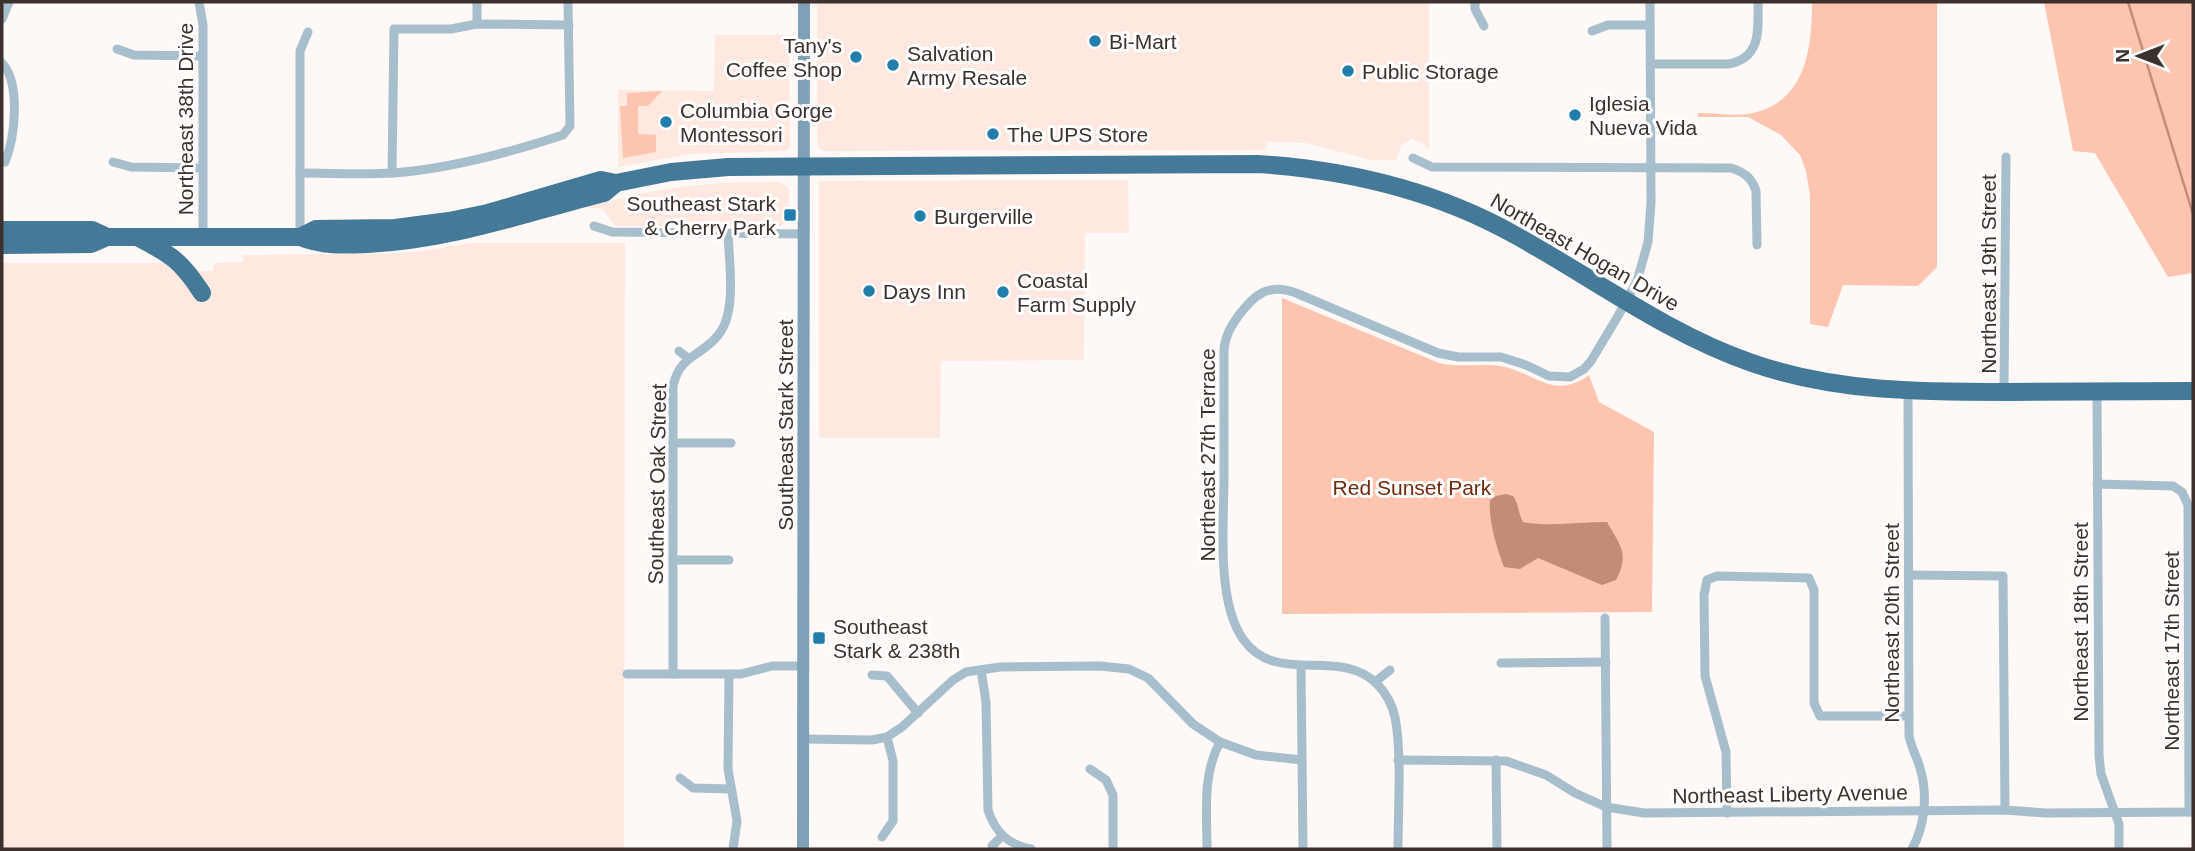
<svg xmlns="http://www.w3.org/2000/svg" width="2195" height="851" viewBox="0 0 2195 851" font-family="Arial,sans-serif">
<rect width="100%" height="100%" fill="#fef8f6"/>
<g fill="#fee8df">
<path d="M817 2H1429V151L1424 144 1412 139 1401 145 1396 160H1371L1306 143 1267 142 1266 150 823 151 819 148 817 142Z"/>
<path d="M715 35H789L790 147 786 151 690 154 618 167V90L714 91Z"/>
<path d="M1128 180 1129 233H1085L1084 360 941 361 940 438H819V181Z"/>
<path d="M779 182 787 186 789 192V217L781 226H615L603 209 587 207 634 195 680 187 722 183Z"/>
<path d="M471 243H625L624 849H2V263H168L173 266V271H213L215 263 243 262V255L382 254 424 251Z"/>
</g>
<g fill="#fdc4af">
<path d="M1812 2H1937V267L1918 286 1843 285 1828 327 1810 324V195L1806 171 1800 155 1781 135 1748 117H1698V113C1714 113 1732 116 1747 114 1806 105 1812 49 1812 2Z"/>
<path d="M2044 2H2193V273L2168 277 2095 153 2073 151Z"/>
<path d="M662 91 648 106H638V134L656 135V152L623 158 620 106H627V93Z"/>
<path d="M1282 298 1439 363C1459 368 1480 363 1500 366 1535 372 1554 401 1589 375L1599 402 1654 432 1652 612 1282 614Z"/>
</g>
<path fill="#c38c77" d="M1506 494 1513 496C1519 504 1518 513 1523 522 1550 527 1579 522 1607 522 1620 545 1630 554 1616 580L1602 585 1538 558 1520 569 1504 567C1497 549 1488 519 1490 500L1496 496Z"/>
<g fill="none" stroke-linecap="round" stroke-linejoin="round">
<path stroke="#c38c77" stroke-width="2.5" d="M2128 2 2193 214"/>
<g stroke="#a7becd" stroke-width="9">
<path d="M199 2 203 25V237"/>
<path d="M477 2V24"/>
<path d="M1475 2V9L1484 26"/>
<path d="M2 19 9 2"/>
<path d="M1592 31 1608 25H1650"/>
<path d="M117 49 134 55 203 56"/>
<path d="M2 63C21 83 15 138 5 162"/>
<path d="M1650 64H1728C1762 58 1758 29 1758 2"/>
<path d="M1413 158 1432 167 1731 168C1744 172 1752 178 1756 191L1757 245"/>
<path d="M113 162 131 167 203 168"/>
<path d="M300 173C331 173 362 175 393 173 450 169 508 153 563 135L570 126 568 2"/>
<path d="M392 173 394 29H451L477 24 569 25"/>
<path d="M594 226 612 232 804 234"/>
<path d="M300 237V51L308 32"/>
<path d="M679 351 688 358"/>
<path d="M1908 392 1909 736C1911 747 1917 757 1920 768 1928 794 1925 826 1912 849"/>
<path d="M2004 392 2006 157"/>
<path d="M2097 392 2099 755 2101 774 2119 824V849"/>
<path d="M673 443H731"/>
<path d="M2097 484 2173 486 2182 492 2188 505 2189 812"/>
<path d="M673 560H729"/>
<path d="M1909 575 2003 576 2005 810"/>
<path d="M1605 618 1607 849"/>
<path d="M1501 663 1606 662"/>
<path d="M1301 667 1303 849"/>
<path d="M981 670 986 702 988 810C995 832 1008 845 1031 849"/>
<path d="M627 674H741L772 666H804"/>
<path d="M673 674V386C680 354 702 357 719 334 737 311 729 262 728 233"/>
<path d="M729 674 728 769 737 821 733 849"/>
<path d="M872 675 887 676 918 713"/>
<path d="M1375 682 1390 670"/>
<path d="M804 739 872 740 887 737 902 727 953 680 966 672 1000 667 1100 666 1129 669 1148 678 1193 724 1220 742 1256 755 1302 760"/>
<path d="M1398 760 1506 761 1546 775 1575 793 1606 807 1644 813 2005 810 2046 813 2193 812"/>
<path d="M1496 760 1497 849"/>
<path d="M1090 769 1106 780 1113 795V849"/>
<path d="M680 778 693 788 730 789"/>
<path d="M1727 813 1726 752 1705 676 1704 595 1707 580 1717 576 1809 578 1814 590V703L1820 716H1909"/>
<path d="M882 837 893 821V761L887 737"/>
<path d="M992 846 1002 836"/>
<path d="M1207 849C1207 813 1202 775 1220 742"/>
<path d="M1398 849C1398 810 1402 753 1395 717 1392 704 1386 693 1377 684 1340 646 1276 687 1243 639 1216 601 1224 522 1224 478 1224 435 1224 393 1224 350 1225 336 1231 326 1239 315 1255 294 1268 283 1296 293L1438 353 1458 357H1501L1526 365 1549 376 1570 377 1584 369 1591 361 1618 316 1637 281 1648 242 1651 203 1650 2"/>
</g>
<path stroke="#7ea1b7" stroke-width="12" d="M803 849 804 2"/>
<g stroke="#457998" stroke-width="18">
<path d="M2 230H92L107 237H300C322 246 344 245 368 244 451 240 525 213 604 193L616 183"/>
<path d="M300 237 316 229 395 228 449 221 488 213 601 180 616 183 671 172 728 167 1258 164C1349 170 1435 190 1515 235 1595 279 1666 333 1752 363 1835 392 1921 392 2008 392 2070 392 2132 391 2193 391"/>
<path d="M139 238C172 255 182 262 202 293"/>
<path d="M2 245 91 244 107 237"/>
</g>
</g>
<g fill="#217eab" stroke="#fff" stroke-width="2.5">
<circle cx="1095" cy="41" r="7"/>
<circle cx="856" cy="57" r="7"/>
<circle cx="893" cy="65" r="7"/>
<circle cx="1348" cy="71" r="7"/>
<circle cx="1575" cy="115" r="7"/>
<circle cx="666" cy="122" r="7"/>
<circle cx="993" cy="134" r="7"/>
<rect x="783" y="208" width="14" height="14" rx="3.5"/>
<circle cx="920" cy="216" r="7"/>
<circle cx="869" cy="291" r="7"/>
<circle cx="1003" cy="292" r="7"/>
<rect x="812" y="631" width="14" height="14" rx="3.5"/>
</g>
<g text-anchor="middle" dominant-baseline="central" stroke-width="6" stroke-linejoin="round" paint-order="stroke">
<g font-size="21" fill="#3c312d" stroke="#fff" text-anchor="start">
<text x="1109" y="41">Bi-Mart</text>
<text x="842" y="45" text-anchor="end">Tany's<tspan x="842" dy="24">Coffee Shop</tspan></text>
<text x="907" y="53">Salvation<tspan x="907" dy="24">Army Resale</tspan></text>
<text x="1362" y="71">Public Storage</text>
<text x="1589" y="103">Iglesia<tspan x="1589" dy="24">Nueva Vida</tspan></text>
<text x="680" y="110">Columbia Gorge<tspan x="680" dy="24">Montessori</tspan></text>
<text x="1007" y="134">The UPS Store</text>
<text x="776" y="203" text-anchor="end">Southeast Stark<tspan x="776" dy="24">&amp; Cherry Park</tspan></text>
<text x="934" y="216">Burgerville</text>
<text x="1017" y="280">Coastal<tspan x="1017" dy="24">Farm Supply</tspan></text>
<text x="883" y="291">Days Inn</text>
<text x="833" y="626">Southeast<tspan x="833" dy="24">Stark &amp; 238th</tspan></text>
</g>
<g font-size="21" fill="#3c312d" stroke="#fff">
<text transform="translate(185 119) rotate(-90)">Northeast 38th Drive</text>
<text transform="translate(1585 252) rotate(30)">Northeast Hogan Drive</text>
<text transform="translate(1988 274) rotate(-90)">Northeast 19th Street</text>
<text transform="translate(785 425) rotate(-90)">Southeast Stark Street</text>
<text transform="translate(1207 455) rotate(-90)">Northeast 27th Terrace</text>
<text transform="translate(657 484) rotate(-89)">Southeast Oak Street</text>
<text transform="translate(2080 622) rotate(-90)">Northeast 18th Street</text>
<text transform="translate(1891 623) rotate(-90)">Northeast 20th Street</text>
<text transform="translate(2171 651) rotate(-90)">Northeast 17th Street</text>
<text transform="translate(1790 794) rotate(-1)">Northeast Liberty Avenue</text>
</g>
<g font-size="21" fill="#6f2b0e" stroke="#fff">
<text x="1412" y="487">Red Sunset Park</text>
</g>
</g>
<rect width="2195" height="851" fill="none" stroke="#3c312d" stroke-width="7"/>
<g transform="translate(2139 56) rotate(270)" stroke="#ffffff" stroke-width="5" paint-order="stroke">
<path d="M0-5L12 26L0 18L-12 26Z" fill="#3c312d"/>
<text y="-10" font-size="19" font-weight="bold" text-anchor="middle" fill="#3c312d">N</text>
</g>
</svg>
